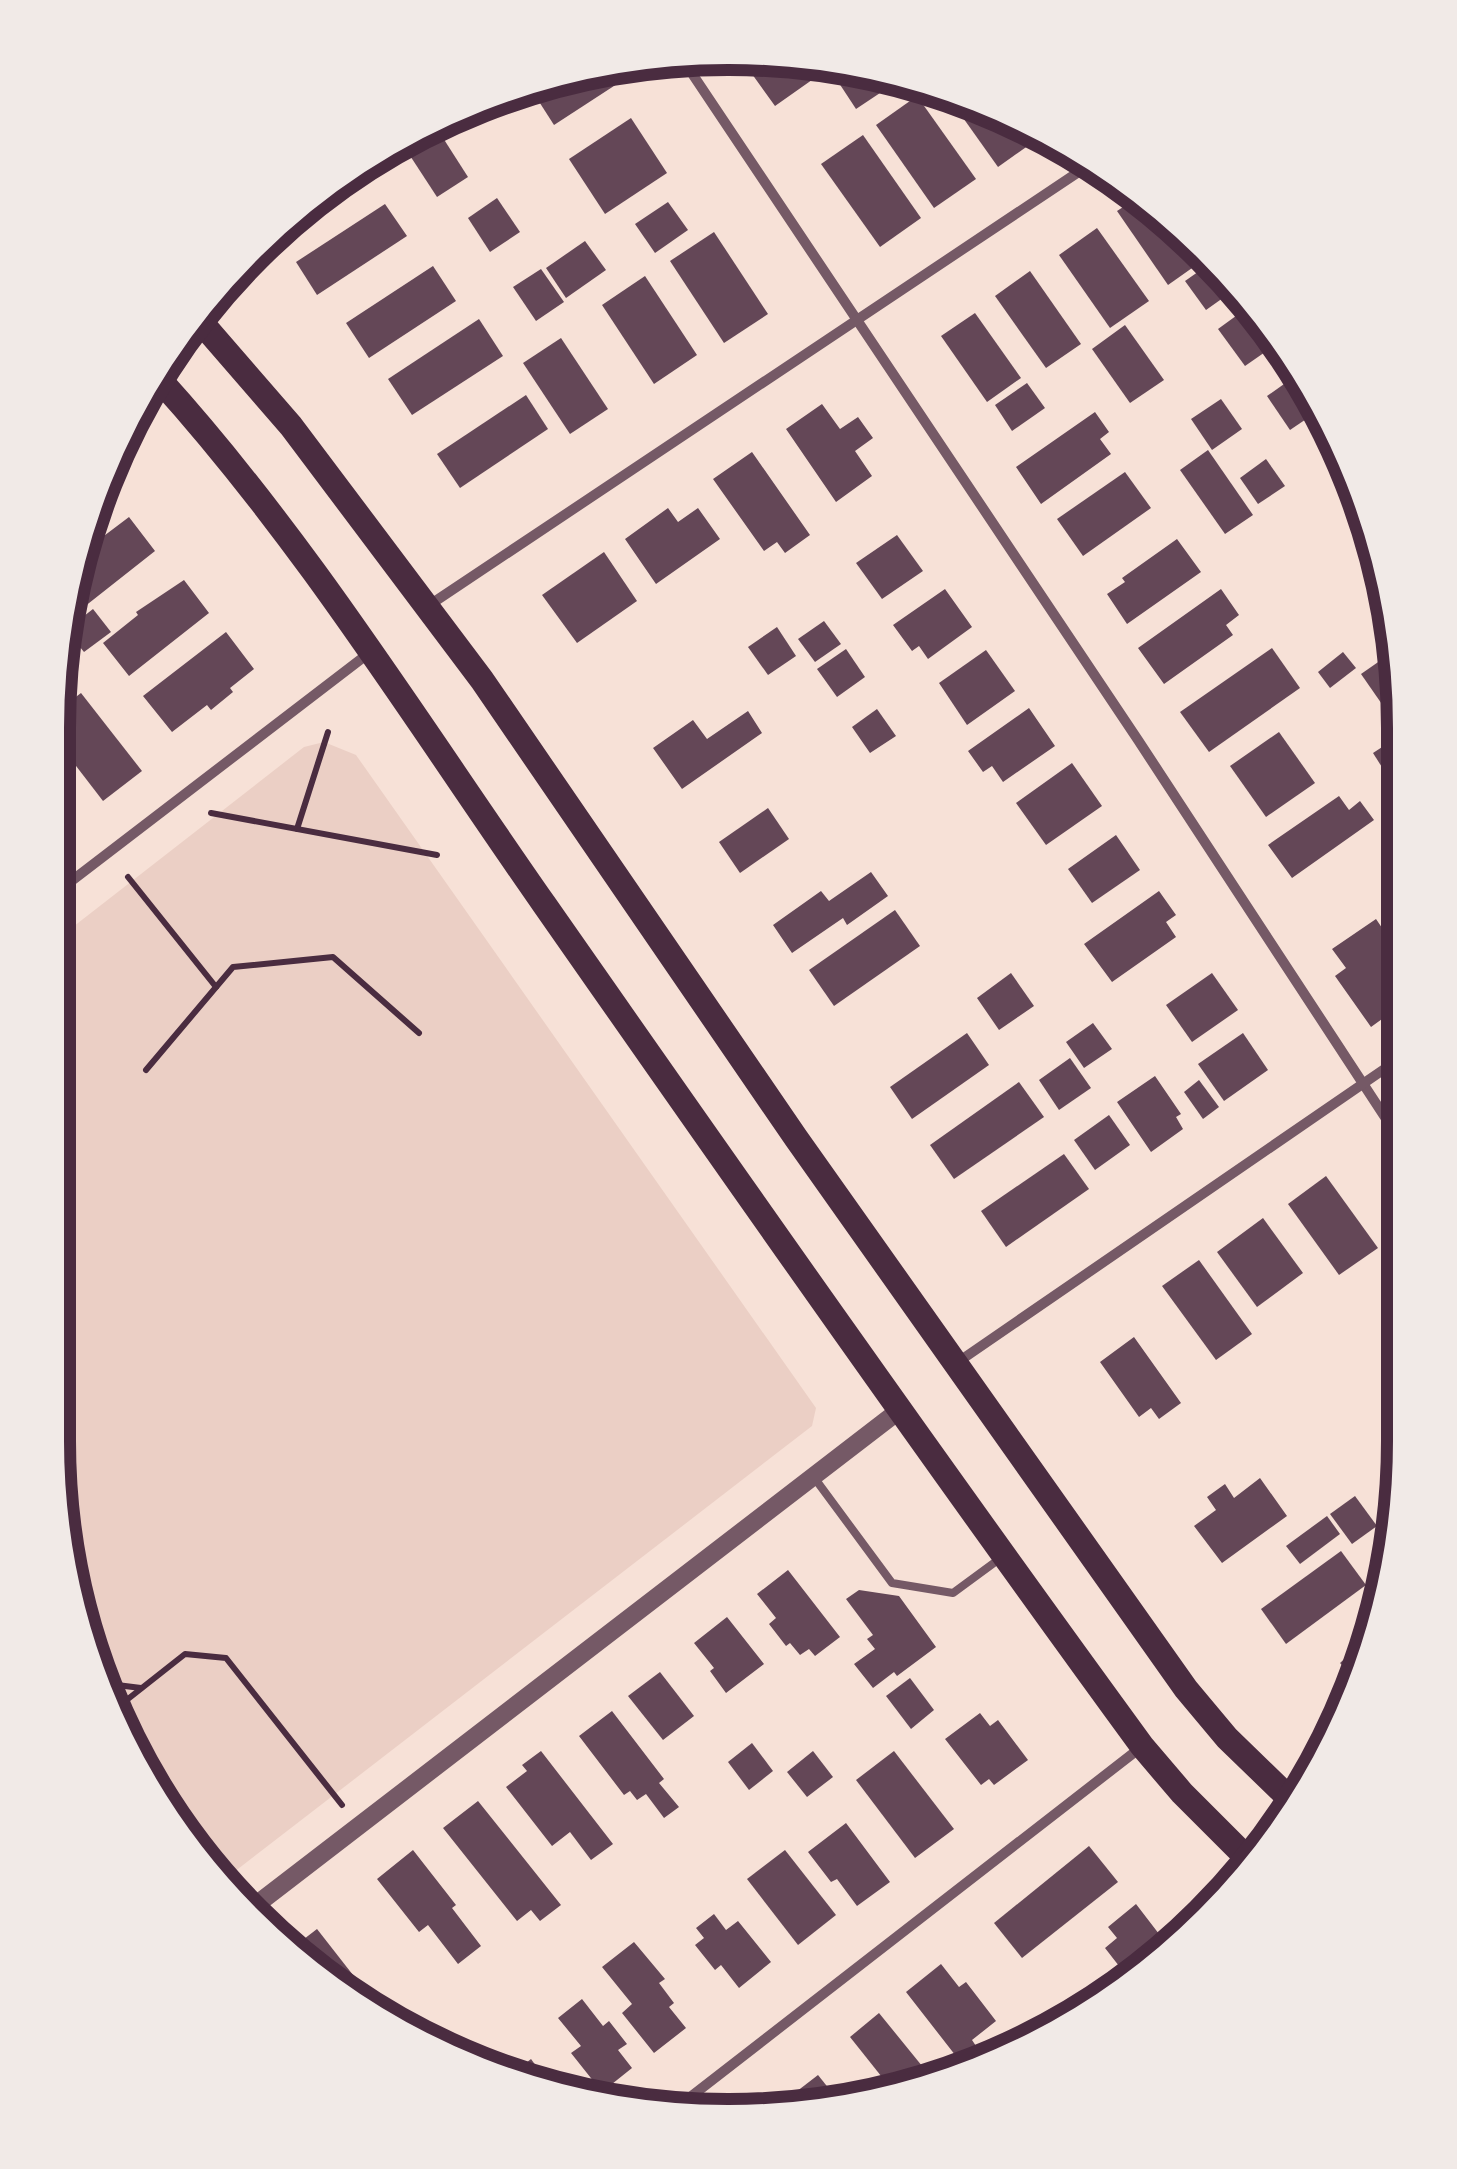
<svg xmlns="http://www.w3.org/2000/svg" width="1457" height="2169" font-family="Lato,sans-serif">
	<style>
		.green { fill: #ebcfc5 }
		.building { fill: #644757 }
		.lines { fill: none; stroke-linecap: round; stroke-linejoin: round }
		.path { stroke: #4a2c40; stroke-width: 6 }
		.service { stroke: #755966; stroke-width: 8 }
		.minor { stroke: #755966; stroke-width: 10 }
		.tertiary { stroke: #755966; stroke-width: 18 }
		.primary { stroke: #4a2c40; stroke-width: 25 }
		.rim { fill: none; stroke: #4a2c40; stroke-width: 12 }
	</style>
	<rect width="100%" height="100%" fill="#f7e1d7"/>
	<!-- green -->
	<path class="green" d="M324,742L356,755L816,1408L812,1426L225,1879L167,1817L88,1657L53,1440L60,937L304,747Z"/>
	<!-- building -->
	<g class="building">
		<path d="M750,55L800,60L836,63L775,106L742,60Z"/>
		<path d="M604,65L617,84L554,125L529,86Z"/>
		<path d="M858,65L872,69L886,89L856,109L837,80Z"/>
		<path d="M944,91L987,104L1032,128L1039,138L998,167Z"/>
		<path d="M917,96L976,179L934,208L876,125Z"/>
		<path d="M478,103L452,120L449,115L469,104Z"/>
		<path d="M631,118L667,173L605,214L569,159Z"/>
		<path d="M436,127L468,177L437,197L405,148Z"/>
		<path d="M863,135L921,218L880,247L821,164Z"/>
		<path d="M1140,196L1179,228L1202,261L1168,285L1117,211Z"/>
		<path d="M497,198L520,232L490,252L468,218Z"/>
		<path d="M668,202L688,230L655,253L635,224Z"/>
		<path d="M385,204L407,236L317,295L296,262Z"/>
		<path d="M1097,228L1149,301L1110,328L1059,255Z"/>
		<path d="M714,232L768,314L724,343L670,261Z"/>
		<path d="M585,241L606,270L566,298L546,268Z"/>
		<path d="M1215,260L1237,288L1206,310L1185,281Z"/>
		<path d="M433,266L456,301L369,358L346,323Z"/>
		<path d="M541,269L564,302L536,321L513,287Z"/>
		<path d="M1030,271L1081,344L1046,368L995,296Z"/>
		<path d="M645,276L697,355L654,384L602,305Z"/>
		<path d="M1251,305L1281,341L1245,366L1218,329Z"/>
		<path d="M975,313L1021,378L987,402L941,336Z"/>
		<path d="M479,319L503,356L412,415L388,379Z"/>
		<path d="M1125,325L1164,380L1130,403L1092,349Z"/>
		<path d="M561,338L608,409L570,434L523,363Z"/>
		<path d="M1301,372L1321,409L1290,430L1267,396Z"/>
		<path d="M1027,383L1045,408L1012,431L995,405Z"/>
		<path d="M526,395L548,429L460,488L437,454Z"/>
		<path d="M1221,399L1242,429L1212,450L1191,419Z"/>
		<path d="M822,404L840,429L858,417L873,438L855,451L872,476L836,502L786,429Z"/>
		<path d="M1095,412L1109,432L1100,439L1111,454L1041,504L1016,467Z"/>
		<path d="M1333,432L1353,469L1355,476L1352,478L1324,438Z"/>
		<path d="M1208,450L1253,515L1225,534L1180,470Z"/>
		<path d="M752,452L810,535L785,553L777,542L764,551L713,479Z"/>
		<path d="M1266,459L1285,486L1258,504L1240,478Z"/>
		<path d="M1125,472L1151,508L1083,556L1057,519Z"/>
		<path d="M668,508L678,522L698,508L720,539L656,584L625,539Z"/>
		<path d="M129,517L155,551L84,607L77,598L67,605L65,597L80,554Z"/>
		<path d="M897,535L923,571L882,599L856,563Z"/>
		<path d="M1177,539L1201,572L1127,624L1107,594L1125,582L1122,578Z"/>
		<path d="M604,552L637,601L577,643L542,595Z"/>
		<path d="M184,580L209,613L129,676L103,643L138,615L136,612Z"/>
		<path d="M945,589L972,627L928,659L919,646L912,651L893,625Z"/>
		<path d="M1221,589L1239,615L1226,625L1233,635L1164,684L1138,648Z"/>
		<path d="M93,609L111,632L84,652L66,630Z"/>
		<path d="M824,621L841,644L815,662L798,639Z"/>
		<path d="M777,627L796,656L768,675L748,647Z"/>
		<path d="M226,632L254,669L230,688L233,692L211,710L207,705L172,732L143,696Z"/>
		<path d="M1272,648L1300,688L1209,752L1180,712Z"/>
		<path d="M846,649L865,677L837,697L817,669Z"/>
		<path d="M986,650L1015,691L967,725L939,683Z"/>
		<path d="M1394,651L1397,657L1402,699L1386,710L1361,674Z"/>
		<path d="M1343,652L1356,668L1330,688L1318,672Z"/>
		<path d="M81,693L142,771L103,801L63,749L64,706Z"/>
		<path d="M1029,708L1055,746L1003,782L992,766L983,772L968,751Z"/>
		<path d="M877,709L896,736L870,753L852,727Z"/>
		<path d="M748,711L762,733L682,789L653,748L693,720L707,739Z"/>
		<path d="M1279,732L1315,783L1266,817L1230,766Z"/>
		<path d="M1399,736L1404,744V775L1392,783L1373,753Z"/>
		<path d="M1072,763L1102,806L1046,845L1016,803Z"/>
		<path d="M62,792L75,808L68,814L75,823L62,834Z"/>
		<path d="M1339,796L1349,810L1360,801L1374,820L1292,878L1268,845Z"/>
		<path d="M768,808L789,839L740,873L719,842Z"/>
		<path d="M1116,835L1140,870L1092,903L1068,869Z"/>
		<path d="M871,872L888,896L847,925L843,918L792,953L773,925L821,891L829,901Z"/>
		<path d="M1159,891L1176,915L1166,922L1176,937L1112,982L1084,944Z"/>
		<path d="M895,910L920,946L834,1006L809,970Z"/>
		<path d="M1376,919L1401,956V976L1388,985L1400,1006L1371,1027L1335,976L1346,968L1332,949Z"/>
		<path d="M1011,973L1034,1006L999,1030L977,998Z"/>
		<path d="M1212,973L1238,1010L1192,1042L1166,1005Z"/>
		<path d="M1093,1023L1112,1049L1084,1068L1066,1042Z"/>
		<path d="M967,1033L989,1065L912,1119L890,1087Z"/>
		<path d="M1243,1033L1268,1070L1224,1101L1198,1064Z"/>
		<path d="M1070,1058L1091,1088L1059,1110L1039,1080Z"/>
		<path d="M1155,1076L1181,1114L1176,1117L1183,1129L1151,1152L1117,1102Z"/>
		<path d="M1199,1080L1219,1107L1203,1119L1184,1092Z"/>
		<path d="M1019,1082L1044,1117L954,1179L930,1145Z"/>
		<path d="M1109,1115L1130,1145L1095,1170L1074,1140Z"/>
		<path d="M1064,1154L1089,1189L1006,1247L981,1211Z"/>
		<path d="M1326,1176L1378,1248L1339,1275L1288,1204Z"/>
		<path d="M1263,1218L1303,1273L1257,1307L1217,1252Z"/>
		<path d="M1199,1260L1252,1334L1216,1360L1162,1286Z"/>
		<path d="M1134,1337L1181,1403L1159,1419L1151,1408L1139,1417L1100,1362Z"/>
		<path d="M1260,1478L1287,1516L1222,1563L1194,1526L1216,1510L1207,1497L1225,1484L1234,1498Z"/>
		<path d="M1355,1496L1377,1526L1352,1544L1330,1514Z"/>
		<path d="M1327,1516L1340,1534L1300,1564L1286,1546Z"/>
		<path d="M1341,1551L1366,1585L1286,1644L1261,1609Z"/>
		<path d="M788,1570L840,1637L815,1656L809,1649L800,1655L790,1643L786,1646L769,1624L776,1618L757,1594Z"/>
		<path d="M859,1590L899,1596L936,1647L897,1676L894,1672L873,1688L854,1664L875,1649L867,1639L873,1635L846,1599Z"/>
		<path d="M727,1617L764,1664L726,1693L710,1671L714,1668L694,1643Z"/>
		<path d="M1370,1635L1358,1670L1344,1712L1330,1697L1352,1676L1340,1663Z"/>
		<path d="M660,1672L694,1716L663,1740L628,1696Z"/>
		<path d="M910,1678L934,1710L911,1729L886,1696Z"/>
		<path d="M612,1711L664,1779L659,1783L679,1807L664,1818L646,1794L637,1800L630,1791L624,1795L579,1736Z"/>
		<path d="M980,1713L990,1726L998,1720L1028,1760L994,1785L989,1779L981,1785L945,1739Z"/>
		<path d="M752,1743L773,1771L749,1790L728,1762Z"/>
		<path d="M541,1751L613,1844L591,1860L570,1832L552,1846L506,1787L527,1771L522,1765Z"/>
		<path d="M813,1751L833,1777L807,1797L787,1772Z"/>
		<path d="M894,1751L954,1829L915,1858L856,1780Z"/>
		<path d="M478,1801L561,1905L540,1921L531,1910L517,1921L443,1828Z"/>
		<path d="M846,1823L890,1882L857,1906L837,1879L831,1882L808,1852Z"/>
		<path d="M1089,1846L1118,1882L1022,1958L994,1923Z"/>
		<path d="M413,1850L456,1905L452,1908L481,1946L458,1964L428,1925L419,1932L377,1879Z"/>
		<path d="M785,1850L836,1915L798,1945L747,1879Z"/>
		<path d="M1136,1904L1169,1947L1122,1983L1113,1971L1119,1966L1105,1948L1117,1938L1108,1927Z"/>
		<path d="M714,1914L726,1930L738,1921L771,1962L739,1988L721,1965L715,1970L695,1945L704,1938L696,1928Z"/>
		<path d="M317,1929L378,2007L374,2010L317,1976L291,1949Z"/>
		<path d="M634,1942L665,1979L659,1983L674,2003L669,2007L686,2028L654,2053L622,2013L632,2004L602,1967Z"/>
		<path d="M941,1964L959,1987L966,1982L996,2021L972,2040L976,2046L959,2060L906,1992Z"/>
		<path d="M582,1999L603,2026L609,2021L627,2044L618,2050L632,2068L602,2092L571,2053L581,2046L558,2018Z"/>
		<path d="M1068,2009L1076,2018L1045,2034L1041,2029Z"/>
		<path d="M879,2013L931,2077L893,2091L850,2037Z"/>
		<path d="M531,2059L549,2084L511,2075Z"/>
		<path d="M818,2075L842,2105L788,2108L783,2102Z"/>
	</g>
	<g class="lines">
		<!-- path -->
		<g class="path">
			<path d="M211,813L437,855"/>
			<path d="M297,829L328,732"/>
			<path d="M128,877L216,987"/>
			<path d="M146,1070L233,967L333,957L419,1033"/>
			<path d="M101,1683L141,1688"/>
			<path d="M114,1710L185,1654L226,1658L342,1805"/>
		</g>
		<!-- service -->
		<path class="service" d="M813,1476L892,1583L953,1593L1002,1557"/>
		<!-- minor -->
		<g class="minor">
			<path d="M681,57L1138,740L1398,1137"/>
			<path d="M428,606L1095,161"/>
			<path d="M61,889L369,653"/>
			<path d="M958,1362L1399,1059"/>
			<path d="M671,2112L1140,1748"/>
		</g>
		<!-- tertiary -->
		<path class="tertiary" d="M252,1908L901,1409"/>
		<!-- primary -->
		<g class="primary">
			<path d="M200,321L291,426L482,680L796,1138L1186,1689L1227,1738L1291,1800"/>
			<path d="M159,379C304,539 420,727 544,904C741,1186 939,1468 1142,1746L1182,1793L1249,1860"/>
		</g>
	</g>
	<!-- crop -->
	<path d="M0 0H1457V2169H0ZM728 70H729A658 658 0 0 1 1387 728V1441A658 658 0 0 1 729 2099H728A658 658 0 0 1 70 1441V728A658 658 0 0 1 728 70Z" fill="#f1eae7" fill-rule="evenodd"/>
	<path class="rim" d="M728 70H729A658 658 0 0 1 1387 728V1441A658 658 0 0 1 729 2099H728A658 658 0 0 1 70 1441V728A658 658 0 0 1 728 70Z"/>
</svg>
